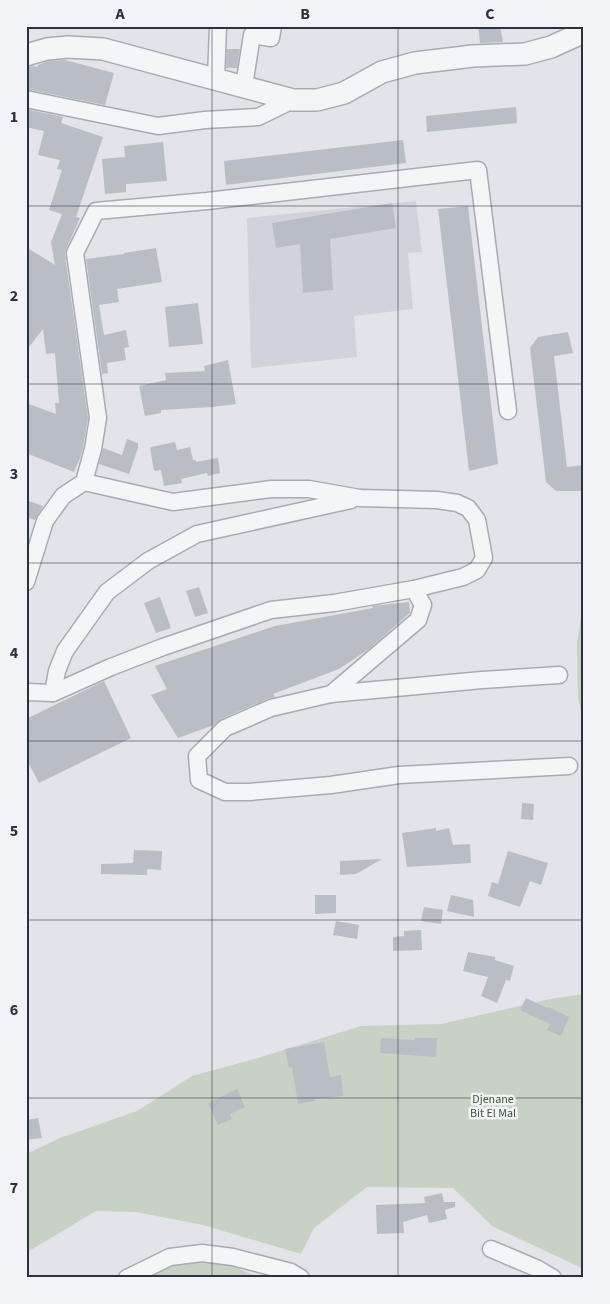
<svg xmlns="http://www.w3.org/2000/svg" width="610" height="1304" font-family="'Source Sans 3',sans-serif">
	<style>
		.built { fill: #d0d3da }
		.green { fill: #c7d2c4 }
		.building { fill: #b9bec5 }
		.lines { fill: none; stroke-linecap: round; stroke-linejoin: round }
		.minor-casing { stroke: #a7abb3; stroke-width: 19 }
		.tertiary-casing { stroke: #a7abb3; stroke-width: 24 }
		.minor { stroke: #f4f5f7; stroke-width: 16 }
		.tertiary { stroke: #f4f5f7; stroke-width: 21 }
		.grid { fill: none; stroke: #2b323f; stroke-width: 1; stroke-opacity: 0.55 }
		.labels { text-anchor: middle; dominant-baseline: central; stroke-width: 5; stroke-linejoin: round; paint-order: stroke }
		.park-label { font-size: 12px; fill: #40593a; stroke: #f1f3f6 }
		.neatline { fill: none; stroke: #2b323f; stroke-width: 2 }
		.grid-label { font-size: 16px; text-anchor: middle; font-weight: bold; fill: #2b323f }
	</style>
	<rect width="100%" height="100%" fill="#e2e4e9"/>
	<!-- built -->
	<path class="built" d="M416,201L422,252L408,253L413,309L354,316L357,357L251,368L247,218Z"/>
	<!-- green -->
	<g class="green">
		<path d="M584,598V721L578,699L577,642Z"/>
		<path d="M584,994V1269L492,1226L453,1188L367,1187L314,1228L301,1254L203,1225L136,1212L96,1211L26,1253V1154L60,1138L137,1111L192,1076L261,1057L361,1026L441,1024L550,999Z"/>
		<path d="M218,1259L259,1278H141L168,1261Z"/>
	</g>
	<!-- building -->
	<g class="building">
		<path d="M478,26H500L503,42L480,43Z"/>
		<path d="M227,49H240L237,68H226Z"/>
		<path d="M65,60L114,73L105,105L26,89V67L34,66L37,67L38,65L49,61Z"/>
		<path d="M516,107L517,123L427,132L426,116Z"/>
		<path d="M26,109L63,117L61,123L103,137L76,217L80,218L66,249L65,254L66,259L65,262H66L88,418L83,447L80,458L74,472L26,453V403L56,414L55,403H59L55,353L46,354L43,329L26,351V247L55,265L51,242L62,214L49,210L62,170L57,169L60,160L38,155L44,131L26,127Z"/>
		<path d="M403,140L406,163L226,185L224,161Z"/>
		<path d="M163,142L167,181L126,184V192L105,194L102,159L125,157L124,146Z"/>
		<path d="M392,203L396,228L330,239L333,290L303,293L300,244L276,248L272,223Z"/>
		<path d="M468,206L498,464L469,471L438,209Z"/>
		<path d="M156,248L162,282L117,289L119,302L99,305L104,335L126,330L129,347L124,348L126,360L107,363L108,373L102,374L86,259L124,254V253Z"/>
		<path d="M198,303L203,344L169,347L165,307Z"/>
		<path d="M568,332L573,353L554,356L567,467L584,465V491H556L546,482L530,348L538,337Z"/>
		<path d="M228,360L236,404L212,407L161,410V413L145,416L139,386L166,380L165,373L205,371L204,366Z"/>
		<path d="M127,439L138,443V448L129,474L99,464L103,448L122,455Z"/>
		<path d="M175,442L177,450L190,447L193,460H196V462L218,458L220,473L208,476L207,473L181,479L182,483L164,486L161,470L154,471L150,447L152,448L151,447Z"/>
		<path d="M26,500L43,506L35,520L26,517Z"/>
		<path d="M199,587L208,613L195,617L186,591Z"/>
		<path d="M160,597L171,628L156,633L144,603Z"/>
		<path d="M409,602L410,613L369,649L339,669L273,694L275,697L267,699L221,719L214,725L178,738L151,695L167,689L155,666L275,626L373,608L372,606Z"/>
		<path d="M104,681L131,738L39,783L26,758V719Z"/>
		<path d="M522,803L534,804L533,820L521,819Z"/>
		<path d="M436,828V831L449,828L453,845L470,844L471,863L407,867L402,833Z"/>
		<path d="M134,850L162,851L161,870L147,869V875L101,874V864L133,863Z"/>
		<path d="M508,851L548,863L541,885L530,881L520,907L488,896L492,882L498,884Z"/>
		<path d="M382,859L356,874L340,875V861Z"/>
		<path d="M315,895H336V913L315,914Z"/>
		<path d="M451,895L473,900L474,917L447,911Z"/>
		<path d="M424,907L443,910L441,924L421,921Z"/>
		<path d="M336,921L359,925L357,939L333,935Z"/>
		<path d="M421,930L422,950L393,951V937L404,936V931Z"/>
		<path d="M468,952L495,957V960L514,966L510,981L506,980L497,1003L481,996L488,977L463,971Z"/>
		<path d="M526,998L547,1008L548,1007L569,1017L561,1036L547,1030L550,1024L520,1010Z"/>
		<path d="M381,1038L415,1040V1038H437L436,1057L380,1053Z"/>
		<path d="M324,1042L330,1077L341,1075L343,1096L314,1099L315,1101L298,1104L292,1067L289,1068L285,1049Z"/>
		<path d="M237,1089L245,1107L230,1114L232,1119L218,1125L208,1103Z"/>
		<path d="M38,1118L42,1138L26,1140V1120Z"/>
		<path d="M442,1193L444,1202H455V1207L445,1210L447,1219L429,1223L427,1215L403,1222L404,1233L377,1234L376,1205L425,1203L424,1197Z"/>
	</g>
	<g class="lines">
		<defs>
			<g id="minor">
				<path d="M216,79L218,26"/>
				<path d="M244,86L252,35L271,38L273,26"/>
				<path d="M26,99L158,126L205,120L258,117L293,100"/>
				<path d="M84,482L173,502L271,489H309L360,498L437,500L457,503L468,508L477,520L484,558L477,570L463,577L414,589"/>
				<path d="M26,582L45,521L63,496L84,482L93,449L98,418L75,253L96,211L207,201L478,170L508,411"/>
				<path d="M26,692L53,693L111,667L163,647L271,610L334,603L414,589L423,605L418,620L331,694L271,708L225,728L197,756L199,780L225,792H249L331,785L399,775L569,766"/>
				<path d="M53,693L57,671L65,651L107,592L148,561L197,534L351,500"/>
				<path d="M331,694L482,680L559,675"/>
				<path d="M491,1249L536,1268L553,1278"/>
				<path d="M127,1278L170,1257L202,1253L233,1257L291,1272L301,1278"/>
			</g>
			<path id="tertiary" d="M26,55L47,49L68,47L103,49L293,100H317L344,93L382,72L415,63L473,56L525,54L551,47L584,32"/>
		</defs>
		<!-- minor casing -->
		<use href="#minor" class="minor-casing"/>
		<!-- tertiary casing -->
		<use href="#tertiary" class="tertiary-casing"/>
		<!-- minor -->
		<use href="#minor" class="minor"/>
		<!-- tertiary -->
		<use href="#tertiary" class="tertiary"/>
	</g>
	<!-- grid -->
	<path class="grid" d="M212,26V1278M398,26V1278M26,206H584M26,384H584M26,563H584M26,741H584M26,920H584M26,1098H584"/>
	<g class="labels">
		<!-- park labels -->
		<g class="park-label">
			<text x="493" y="1099">Djenane<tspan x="493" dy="14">Bit El Mal</tspan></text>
		</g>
	</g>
	<!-- border -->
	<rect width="610" height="1304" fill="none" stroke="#f1f3f6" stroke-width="55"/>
	<rect x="28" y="28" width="554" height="1248" class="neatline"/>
	<g class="grid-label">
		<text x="120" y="19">A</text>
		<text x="305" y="19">B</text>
		<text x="490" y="19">C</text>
		<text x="14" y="122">1</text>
		<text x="14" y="301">2</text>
		<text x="14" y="479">3</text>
		<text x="14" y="658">4</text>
		<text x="14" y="836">5</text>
		<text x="14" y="1015">6</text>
		<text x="14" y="1193">7</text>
	</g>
</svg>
